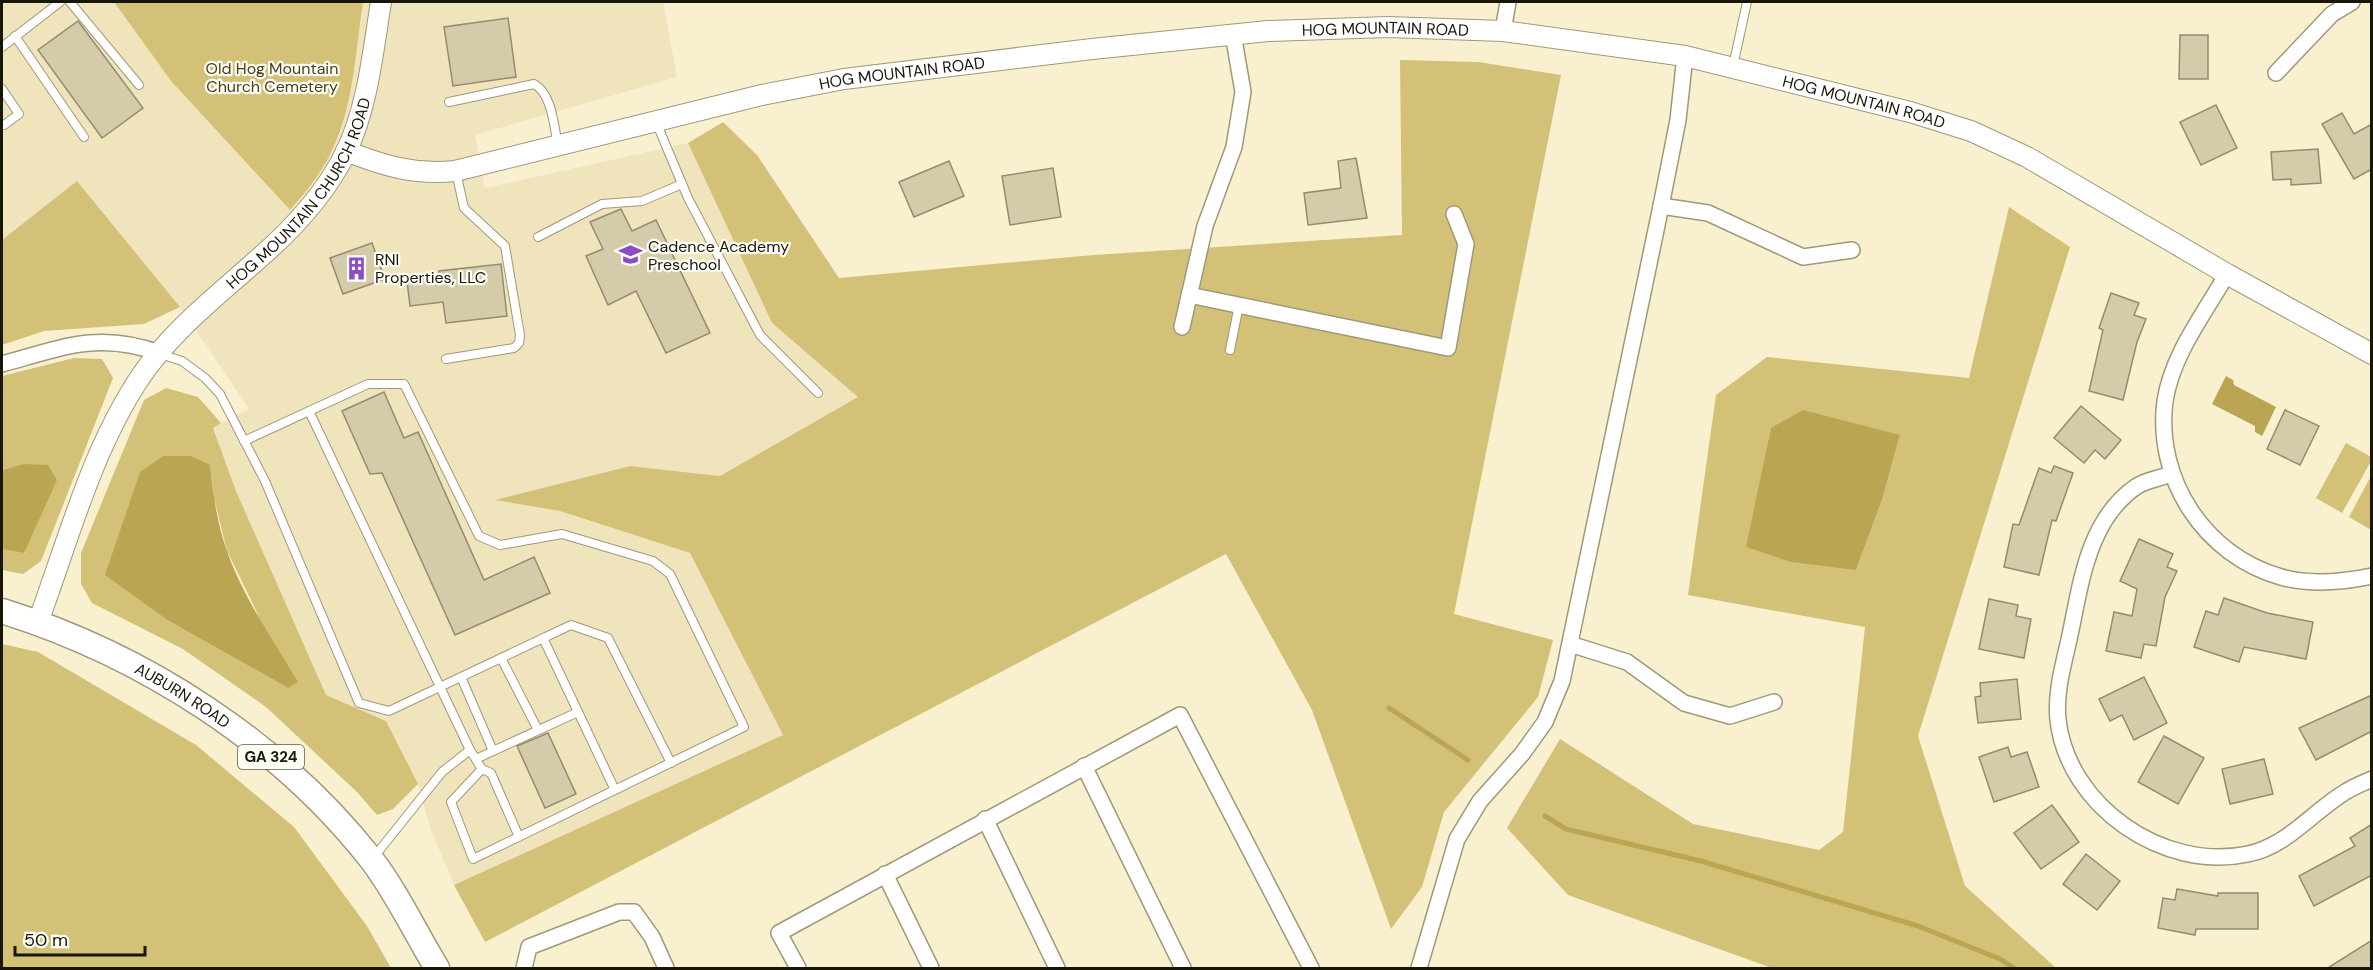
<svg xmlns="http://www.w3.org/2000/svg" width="2373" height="970" font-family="'DM Sans',sans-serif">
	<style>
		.built { fill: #efe4bb }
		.green { fill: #d4c178; fill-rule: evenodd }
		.water { fill: #baa552 }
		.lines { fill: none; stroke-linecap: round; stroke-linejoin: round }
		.stream { stroke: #baa552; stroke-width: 5 }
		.building { fill: #d3cbaa; stroke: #948c6d; stroke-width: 1.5 }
		.service-casing { stroke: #a09879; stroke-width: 10 }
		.minor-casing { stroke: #a09879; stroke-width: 18 }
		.tertiary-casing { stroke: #a09879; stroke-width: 22 }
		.primary-casing { stroke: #a09879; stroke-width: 27 }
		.service { stroke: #fff; stroke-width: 8 }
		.minor { stroke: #fff; stroke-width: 15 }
		.tertiary { stroke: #fff; stroke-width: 20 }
		.primary { stroke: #fff; stroke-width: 24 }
		.labels { text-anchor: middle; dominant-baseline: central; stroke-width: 4.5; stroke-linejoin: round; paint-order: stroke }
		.shield { fill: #fefdf6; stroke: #5d5b50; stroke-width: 1.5 }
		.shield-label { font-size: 15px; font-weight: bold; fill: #181509 }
		.street-label { font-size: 16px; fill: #181509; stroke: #fefdf6 }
		.park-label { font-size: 16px; fill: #483f1b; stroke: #fefdf6 }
		.poi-label { font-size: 16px; fill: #181509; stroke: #fefdf6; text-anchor: start }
	</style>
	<rect width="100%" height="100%" fill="#f8f0ce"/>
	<!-- built -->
	<path class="built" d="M2,2H114L171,81L290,210L309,188L335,143L344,118L363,2H663L677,77L475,135L485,188L688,143L772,323L859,397L720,476L630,466L497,500L560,511L690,553L783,735L454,885L431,830L418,784L386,721L326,695L236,491L213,427L249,409L180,307L78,182L2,240Z"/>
	<!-- green -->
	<g class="green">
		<path d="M114,2H363C356,47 354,99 336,141C326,167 308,190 290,210L171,81Z"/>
		<path d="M1400,60L1478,62L1561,75L1454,614L1553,640L1538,697L1444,812L1422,887L1391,929L1312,710L1226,554L485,942L454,885L783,735L690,553L560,511L495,500L630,466L720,476L858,397L772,323L688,143L723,122L757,155L839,278L1094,255L1402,235Z"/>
		<path d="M77,181L180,307L144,324L44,331L2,345V240Z"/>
		<path d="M2009,207L2070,247L1918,736L1965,886L2056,968H1772L1568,895L1507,828L1560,739L1693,824L1819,850L1843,832L1865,627L1688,595L1716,395L1767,357L1969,378ZM1771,428L1900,435L1882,500L1856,570L1761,480Z"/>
		<path d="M74,358L102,359L113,378L41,561L23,574L2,570V549L25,553L23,464L2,470V376Z"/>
		<path d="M166,388L198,397L221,423L213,428L236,491L326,695L386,721L418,784L393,809L377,815L357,792L266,707L183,649L92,603L81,584V553L144,400ZM210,465L214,498L227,551L255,608L288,688L169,621Z"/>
		<path d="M2346,443L2371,457V461L2342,513L2316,498Z"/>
		<path d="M2371,476V530L2349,517Z"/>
		<path d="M2,644L38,652L196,745L294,827L367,926L391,968H2Z"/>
	</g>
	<!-- water -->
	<g class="water">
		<path d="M2226,376L2233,380L2234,385L2276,407L2262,436L2255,432V426L2212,404Z"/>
		<path d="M1803,410L1900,435L1882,500L1856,570L1791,562L1746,547L1771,428Z"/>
		<path d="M163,456H191L210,465C213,493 217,524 227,551C243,597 273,640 298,682L288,688L169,621L105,575L140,472Z"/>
		<path d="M23,464L48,465L57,480L24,553L2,549V470Z"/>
	</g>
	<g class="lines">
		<!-- stream -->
		<g class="stream">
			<path d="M1389,708L1468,760"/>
			<path d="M1545,816L1566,829L1701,861L1918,926L2000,959L2014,968"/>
		</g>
	</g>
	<!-- building -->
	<g class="building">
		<path d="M508,18L516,77L453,86L444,27Z"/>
		<path d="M78,21L143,108L102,138L38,50Z"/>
		<path d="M2180,35H2208V79H2179Z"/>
		<path d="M2216,105L2237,148L2201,165L2180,122Z"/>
		<path d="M2342,113L2354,134L2372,124V169L2354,179L2322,124Z"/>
		<path d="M2318,149L2321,183L2291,185V179L2273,180L2271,152Z"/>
		<path d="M1356,158L1367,218L1308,225L1304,193L1341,188L1338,161Z"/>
		<path d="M949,161L964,196L914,217L899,182Z"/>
		<path d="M1053,168L1061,217L1010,225L1002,176Z"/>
		<path d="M621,209L632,231L656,220L710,333L666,353L636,291L608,305L586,256L603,249L590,222Z"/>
		<path d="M372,243L385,279L343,294L330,258Z"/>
		<path d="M501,264L507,316L446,323L443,302L410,306L407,281L439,277V271Z"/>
		<path d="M2111,293L2139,303L2134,315L2146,319L2137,342L2123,400L2089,391L2103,330L2099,328Z"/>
		<path d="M384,392L404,438L418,432L484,580L534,557L550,593L455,635L382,473L370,474L342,411Z"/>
		<path d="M2081,406L2121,440L2105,459L2095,450L2084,463L2054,438Z"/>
		<path d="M2285,410L2319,426L2300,465L2267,449Z"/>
		<path d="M2054,466L2073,473L2056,521L2052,520L2039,575L2004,567L2013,524L2019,525L2039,468L2051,473Z"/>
		<path d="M2139,539L2173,554L2167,567L2177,571L2165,597L2156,646L2144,644L2141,658L2106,651L2114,612L2132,616L2137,589L2120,581Z"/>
		<path d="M2224,598L2267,613L2313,622L2306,659L2244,647L2239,662L2194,647L2206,611L2218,615Z"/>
		<path d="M1989,599L2018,605L2016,616L2031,619L2024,658L1979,649Z"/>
		<path d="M2144,677L2167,723L2134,740L2122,715L2110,721L2099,699Z"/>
		<path d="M2017,679L2021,719L1978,723L1975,697L1981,696L1980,683Z"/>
		<path d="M2372,695V731L2316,760L2299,728Z"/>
		<path d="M548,733L576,794L545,808L517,746Z"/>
		<path d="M2164,736L2204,758L2178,804L2138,782Z"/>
		<path d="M2008,747L2011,757L2027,752L2039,787L1994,802L1979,757Z"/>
		<path d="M2264,759L2273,794L2230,804L2222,769Z"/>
		<path d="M2052,805L2079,842L2041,869L2014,833Z"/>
		<path d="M2372,824V875L2314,906L2299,876L2355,846L2350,838Z"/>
		<path d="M2086,854L2120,881L2097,910L2063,884Z"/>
		<path d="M2177,889L2218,896V893H2258V929H2196L2195,935L2158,928L2163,898L2175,900Z"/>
		<path d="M2372,940V969H2326Z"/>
	</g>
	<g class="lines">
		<defs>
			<g id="service">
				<path d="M70,2L139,85"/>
				<path d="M15,36L84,137"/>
				<path d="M2,47L60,2"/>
				<path d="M1733,66L1747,2"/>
				<path d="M2,89L19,114L4,125"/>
				<path d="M449,102L534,84C552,93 554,127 558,145"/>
				<path d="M656,122L688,198L760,335L818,393"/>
				<path d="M538,237L602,204L642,201L682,184"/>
				<path d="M1230,350L1239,305"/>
				<path d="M160,354L182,361L205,378L220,394L265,481L359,703L389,711L571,625L608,638L671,763"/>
				<path d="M446,359L514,348L519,343L520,335L505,246L464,208L456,172"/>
				<path d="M309,411L470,750"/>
				<path d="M244,441L368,384H404L479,536L500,545L562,534L653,561L670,574L744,727L473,859L451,802L482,769L470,750L442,772L374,857"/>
				<path d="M543,638L615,790"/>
				<path d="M501,658L538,730"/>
				<path d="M461,677L493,751L578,712"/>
				<path d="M476,759L493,751"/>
				<path d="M482,769L491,773L519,837"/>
			</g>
			<g id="minor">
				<path d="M1503,31L1508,2"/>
				<path d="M2276,73L2332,14L2352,2"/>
				<path d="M1661,206L1708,213L1803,257L1852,250"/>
				<path d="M2227,274C2204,314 2172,355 2165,401C2155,479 2204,555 2281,577C2309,585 2343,582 2372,576"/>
				<path d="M1189,295L1448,348L1466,244L1454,214"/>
				<path d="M1182,327L1205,226L1234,147L1243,92L1233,34"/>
				<path d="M2,364C61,348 98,331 159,353"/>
				<path d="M2171,474C2161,478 2147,480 2137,486C2088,519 2081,583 2070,635C2064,663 2055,691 2058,720C2068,807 2164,872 2248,854C2288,846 2314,810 2347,791C2355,786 2363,783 2372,779"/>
				<path d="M1570,644L1627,662L1684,703L1730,716L1774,702"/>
				<path d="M1084,766L1183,968"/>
				<path d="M985,819L1057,968"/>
				<path d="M885,874L931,968"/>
				<path d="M524,968L529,947L619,912H634L652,937L666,968"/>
				<path d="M798,968L779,933L1180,715L1311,968"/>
				<path d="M1419,968L1457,839L1480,801L1522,754L1545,722L1562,681L1661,206L1678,120L1685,56"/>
			</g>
			<g id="tertiary">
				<path id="s1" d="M346,151C384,166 414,175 455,171L762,95L844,79L1092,49L1268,31L1388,27L1503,31L1685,56L1910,112L1971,131L2027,157L2227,274L2372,354"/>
				<path id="s2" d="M38,622C68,541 91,452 139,379C170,332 216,297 257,260C292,230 326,193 346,152C368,106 373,51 381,2"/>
			</g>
			<g id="primary">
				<path id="s3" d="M2,611C143,655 279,742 371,859C396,891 416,934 437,968"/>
			</g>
		</defs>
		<!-- service casing -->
		<use href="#service" class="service-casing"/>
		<!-- minor casing -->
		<use href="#minor" class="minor-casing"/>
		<!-- tertiary casing -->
		<use href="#tertiary" class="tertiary-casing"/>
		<!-- primary casing -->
		<use href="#primary" class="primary-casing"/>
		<!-- service -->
		<use href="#service" class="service"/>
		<!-- minor -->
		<use href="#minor" class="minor"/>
		<!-- tertiary -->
		<use href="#tertiary" class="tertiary"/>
		<!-- primary -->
		<use href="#primary" class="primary"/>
	</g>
	<!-- icons -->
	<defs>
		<symbol id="school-bare" viewBox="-9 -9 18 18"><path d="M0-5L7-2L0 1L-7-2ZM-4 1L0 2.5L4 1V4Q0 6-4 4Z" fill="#8c4ec4" stroke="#fefdf6" stroke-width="2.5" paint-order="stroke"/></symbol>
		<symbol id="building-bare" viewBox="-9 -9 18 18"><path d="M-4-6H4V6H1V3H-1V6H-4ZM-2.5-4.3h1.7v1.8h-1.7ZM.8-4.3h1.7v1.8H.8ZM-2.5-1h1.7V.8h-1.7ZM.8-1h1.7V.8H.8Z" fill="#8c4ec4" stroke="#fefdf6" stroke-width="2.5" paint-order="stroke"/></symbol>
	</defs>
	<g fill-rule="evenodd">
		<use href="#school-bare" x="614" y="238" width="33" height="33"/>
		<use href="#building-bare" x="340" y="252" width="33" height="33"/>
	</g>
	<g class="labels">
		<!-- shield labels -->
		<rect class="shield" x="238" y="745" width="66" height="24" rx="4.5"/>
		<g class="shield-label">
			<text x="271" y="757">GA 324</text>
		</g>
		<!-- street labels -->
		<g class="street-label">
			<text stroke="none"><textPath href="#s1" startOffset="1056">HOG MOUNTAIN ROAD</textPath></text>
			<text stroke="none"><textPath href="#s1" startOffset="570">HOG MOUNTAIN ROAD</textPath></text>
			<text stroke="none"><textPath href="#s1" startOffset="1542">HOG MOUNTAIN ROAD</textPath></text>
			<text stroke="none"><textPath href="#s2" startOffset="512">HOG MOUNTAIN CHURCH ROAD</textPath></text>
			<text stroke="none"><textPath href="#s3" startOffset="200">AUBURN ROAD</textPath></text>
		</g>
		<!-- park labels -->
		<g class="park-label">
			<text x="272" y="68">Old Hog Mountain<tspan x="272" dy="18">Church Cemetery</tspan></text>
		</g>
		<!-- poi labels -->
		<g class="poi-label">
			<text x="648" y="246">Cadence Academy<tspan x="648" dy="18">Preschool</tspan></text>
			<text x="375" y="259">RNI<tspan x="375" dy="18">Properties, LLC</tspan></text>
		</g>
	</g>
	<!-- border -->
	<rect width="2373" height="970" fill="none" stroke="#181509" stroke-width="6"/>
	<!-- scale -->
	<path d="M15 946v9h130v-9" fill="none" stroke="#181509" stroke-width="3"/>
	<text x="24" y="946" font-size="18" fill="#181509" stroke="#fefdf6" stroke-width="4.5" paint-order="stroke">50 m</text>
</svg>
